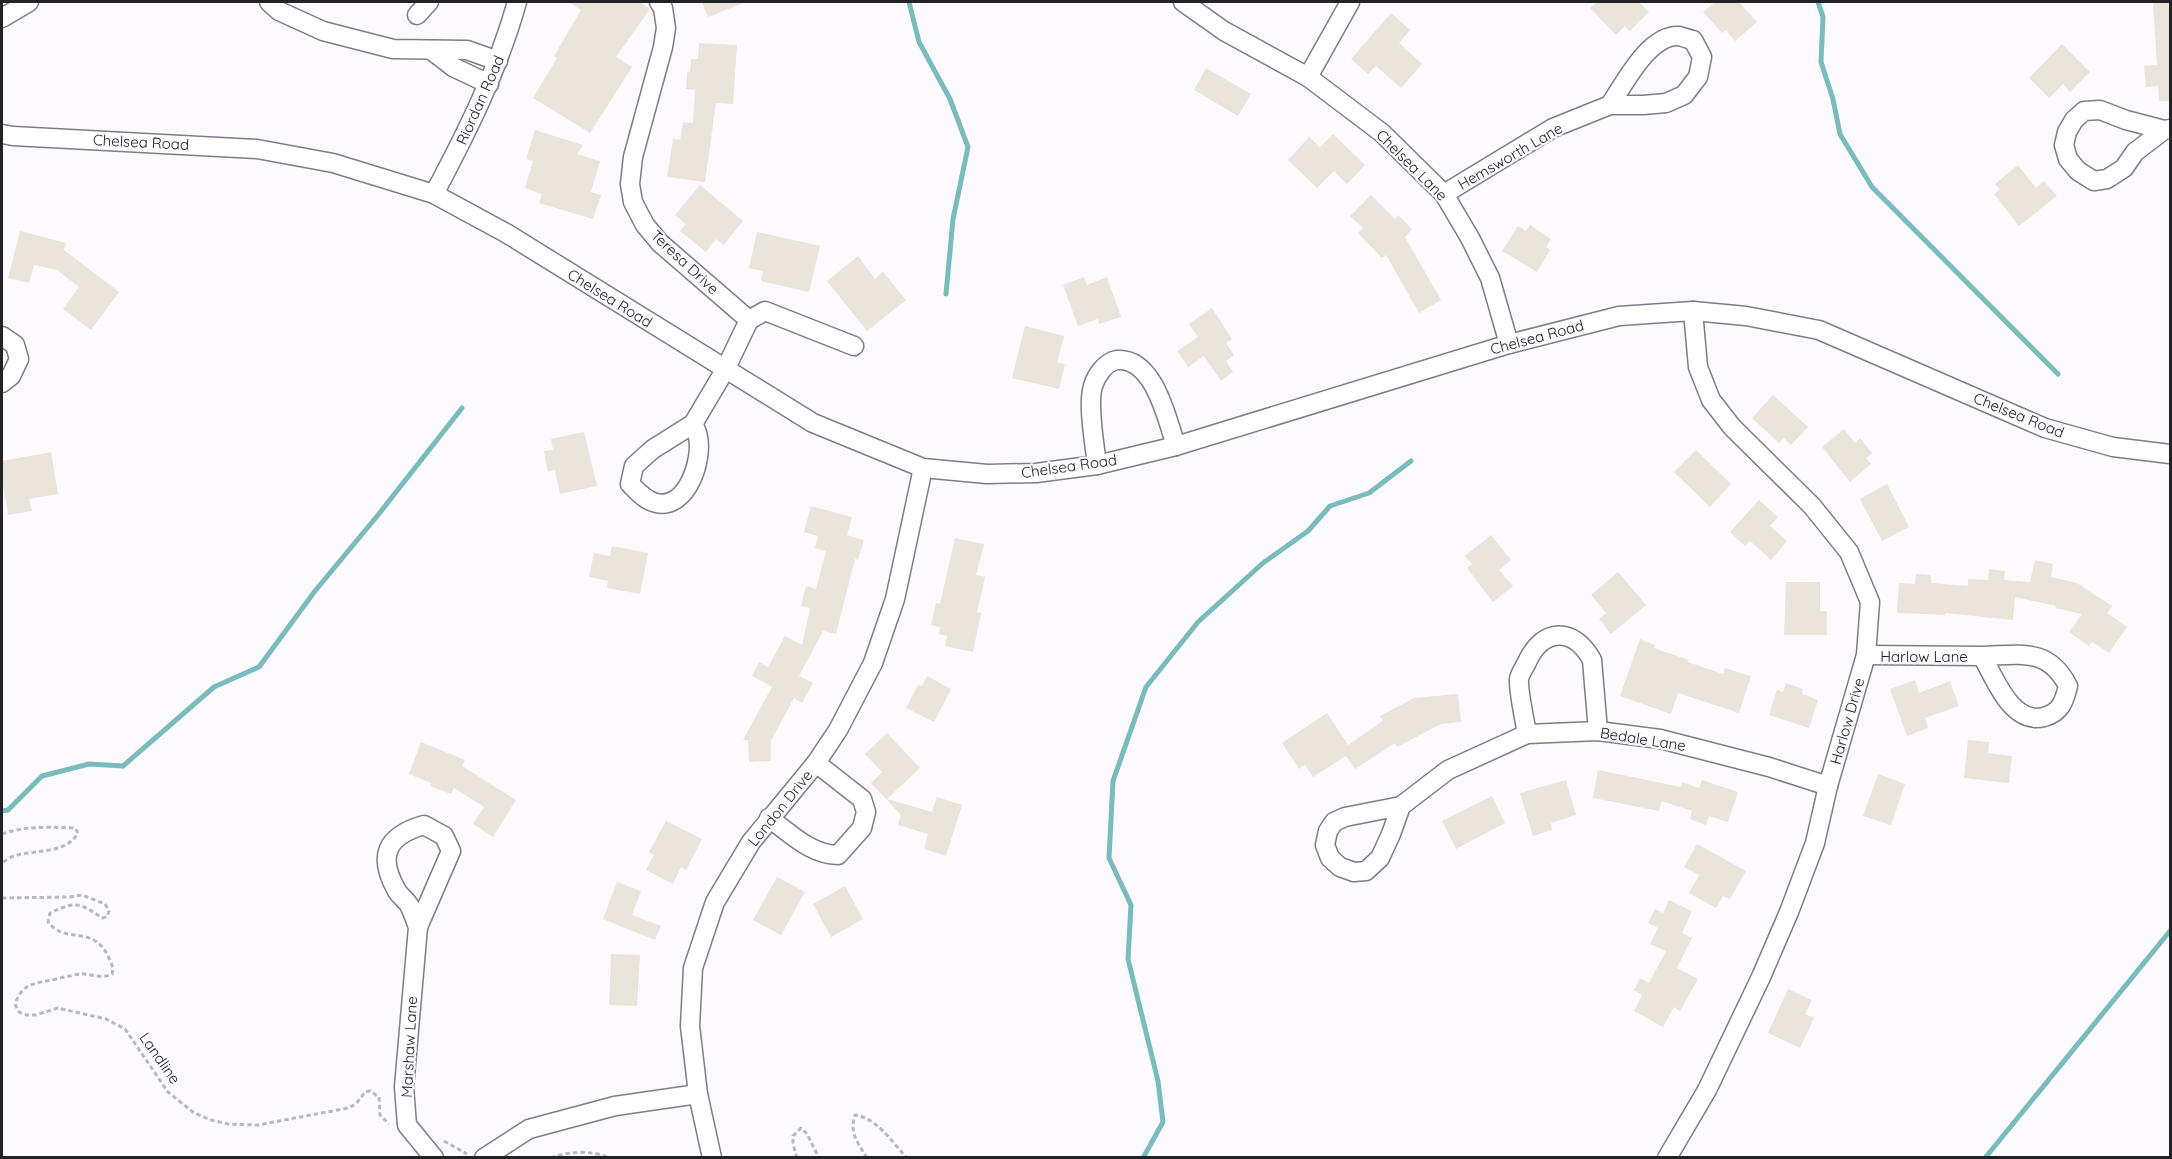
<svg xmlns="http://www.w3.org/2000/svg" width="2172" height="1159" font-family="Quicksand,sans-serif">
	<style>
		.lines { fill: none; stroke-linecap: round; stroke-linejoin: round }
		.stream { stroke: #7abbbe; stroke-width: 5 }
		.building { fill: #ebe4db }
		.minor-casing { stroke: #7f7c86; stroke-width: 21 }
		.path { stroke: #bbb9be; stroke-width: 3; stroke-dasharray: 4.5 3; stroke-linecap: butt }
		.minor { stroke: #fff; stroke-width: 18 }
		.labels { text-anchor: middle; dominant-baseline: central; stroke-width: 4.5; stroke-linejoin: round; paint-order: stroke }
		.street-label { font-size: 15px; fill: #232226; stroke: #fcfaff }
	</style>
	<rect width="100%" height="100%" fill="#fcfaff"/>
	<g class="lines">
		<!-- stream -->
		<g class="stream">
			<path d="M909,2L919,42L950,99L968,147L953,219L946,294"/>
			<path d="M1818,2L1823,17L1821,62L1833,99L1840,134L1872,187L2058,374"/>
			<path d="M2,811L8,810L42,776L89,764L123,766L214,687L259,667L315,591L378,515L462,408"/>
			<path d="M1143,1158L1163,1122L1158,1081L1128,959L1131,905L1109,858L1113,781L1146,687L1198,622L1263,563L1308,531L1330,506L1369,493L1411,461"/>
			<path d="M1985,1158L2170,931"/>
		</g>
	</g>
	<!-- building -->
	<g class="building">
		<path d="M569,2H640L650,9L616,57L632,67L590,133L533,98L557,58L554,56L581,10Z"/>
		<path d="M702,2H746L708,17Z"/>
		<path d="M1597,2H1639L1649,12L1630,31L1625,26L1616,35L1590,8Z"/>
		<path d="M1715,2H1739L1757,22L1735,41L1726,30L1722,33L1703,12Z"/>
		<path d="M2153,2H2170V101H2159L2158,86L2146,87L2144,66L2157,65Z"/>
		<path d="M1391,13L1410,30L1399,43L1422,64L1401,88L1376,66L1368,74L1351,59Z"/>
		<path d="M699,43L737,45L733,104L716,103L705,182L667,177L673,139L680,140L683,122L693,123L695,90L686,89L687,72H690L691,59H698Z"/>
		<path d="M2062,44L2090,72L2070,92L2063,84L2049,98L2029,78Z"/>
		<path d="M1206,68L1251,94L1238,116L1194,90Z"/>
		<path d="M535,130L583,145L577,154L600,161L591,192L601,195L593,219L539,203L542,194L525,188L533,161L526,159Z"/>
		<path d="M1333,134L1365,165L1347,184L1334,171L1317,188L1288,160L1309,137L1320,147Z"/>
		<path d="M2018,165L2036,188L2044,181L2057,196L2019,226L1994,194L2000,189L1995,184Z"/>
		<path d="M700,185L743,221L724,245L716,239L706,252L680,231L686,224L675,215Z"/>
		<path d="M1371,195L1395,219L1398,215L1412,229L1405,237L1441,300L1419,313L1386,255L1382,258L1358,233L1363,228L1350,216Z"/>
		<path d="M1530,225L1551,239L1546,247L1550,250L1537,272L1502,251L1518,226L1526,231Z"/>
		<path d="M20,231L66,243L64,250L119,292L91,330L63,309L79,287L57,270L34,265L29,283L8,278Z"/>
		<path d="M757,232L820,246L809,292L761,281L763,271L749,268Z"/>
		<path d="M858,256L875,279L883,272L906,300L867,331L827,281Z"/>
		<path d="M1084,277L1087,285L1107,277L1121,317L1099,324L1098,319L1078,326L1063,285Z"/>
		<path d="M1212,308L1232,339L1226,343L1234,355L1226,361L1233,372L1221,381L1204,356L1188,367L1177,351L1198,337L1189,324Z"/>
		<path d="M1025,326L1064,336L1057,363L1065,364L1059,389L1012,378Z"/>
		<path d="M1773,395L1808,427L1791,445L1784,438L1779,443L1752,418Z"/>
		<path d="M1844,429L1855,443L1860,438L1872,453L1866,458L1871,464L1850,482L1822,447Z"/>
		<path d="M584,432L597,486L560,494L555,470L548,472L544,451L553,450L551,439Z"/>
		<path d="M1696,450L1731,484L1710,507L1674,472Z"/>
		<path d="M51,452L58,494L29,499L32,511L8,515L2,479V461Z"/>
		<path d="M1887,484L1909,527L1882,541L1860,499Z"/>
		<path d="M1759,500L1778,517L1770,526L1787,541L1771,560L1750,541L1745,546L1730,532Z"/>
		<path d="M811,506L852,517L847,535L864,540L858,560L855,559L836,634L823,631L799,676L813,683L802,703L794,698L771,741V761L749,762L748,740H743L772,687L752,676L759,662L768,667L785,636L802,645L810,608L801,606L806,586L816,589L826,551L815,548L818,536L804,532Z"/>
		<path d="M1491,535L1511,560L1499,570L1513,586L1493,602L1467,568L1472,564L1465,556Z"/>
		<path d="M955,538L984,544L976,575L985,577L977,612L981,613L973,652L945,646L947,636L939,634L940,627L931,625L936,603L940,604Z"/>
		<path d="M612,546L648,553L640,594L607,588L608,581L589,577L594,553L610,556Z"/>
		<path d="M2035,560L2053,564L2051,577L2077,583L2112,606L2107,613L2127,627L2109,653L2092,642L2089,646L2069,632L2082,614L2055,608L2056,606L2015,597L2013,620L1945,613V615L1897,613L1899,583L1915,584L1916,574L1931,575V583L1968,586V579L1988,580L1989,569L2005,571L2004,580L2030,582Z"/>
		<path d="M1618,572L1646,605L1611,634L1599,619L1606,613L1591,595Z"/>
		<path d="M1786,582H1820V611H1827V635H1784Z"/>
		<path d="M1640,639L1655,645L1654,648L1689,660L1688,662L1723,674L1725,668L1751,676L1739,713L1678,693L1671,714L1620,696Z"/>
		<path d="M927,676L951,689L934,722L906,708L918,685L922,686Z"/>
		<path d="M1915,680L1919,693L1950,681L1959,706L1925,718L1928,728L1907,736L1890,689Z"/>
		<path d="M1786,683L1803,689L1802,694L1818,700L1809,728L1769,715L1777,690L1783,692Z"/>
		<path d="M1458,694L1461,722L1441,724L1397,747L1395,743L1355,769L1346,756L1313,777L1305,765L1299,769L1282,743L1327,713L1348,745L1383,721L1380,716L1414,698Z"/>
		<path d="M887,733L920,768L887,799L932,812L937,797L962,805L946,856L924,849L928,834L898,825L901,815L871,783L882,772L865,754Z"/>
		<path d="M1968,740L1989,742L1988,753L2012,756L2009,783L1964,778Z"/>
		<path d="M421,742L465,760L462,766L516,800L493,837L473,824L484,807L454,788L451,794L430,786L431,783L409,774Z"/>
		<path d="M1598,770L1681,787L1682,782L1699,788L1702,780L1738,792L1728,822L1709,816L1706,825L1690,819L1692,811L1661,801L1659,811L1593,798Z"/>
		<path d="M1878,774L1905,784L1891,825L1863,816Z"/>
		<path d="M1566,780L1576,815L1551,823L1552,830L1533,836L1520,793Z"/>
		<path d="M1492,796L1505,823L1456,849L1442,821Z"/>
		<path d="M666,821L702,839L686,870L681,867L673,884L646,870L654,855L649,852Z"/>
		<path d="M1697,844L1746,871L1730,899L1723,896L1716,908L1689,893L1699,875L1684,867Z"/>
		<path d="M777,877L805,892L781,935L753,920Z"/>
		<path d="M617,882L641,891L632,915L661,926L655,940L603,919Z"/>
		<path d="M845,886L863,919L831,937L813,904Z"/>
		<path d="M1669,900L1692,911L1682,933L1692,938L1677,968L1698,979L1680,1011L1674,1007L1663,1027L1634,1011L1642,995L1634,990L1640,978L1649,983L1666,951L1650,944L1658,928L1648,923L1655,909L1663,913Z"/>
		<path d="M611,954L640,955L637,1006L609,1005Z"/>
		<path d="M1788,989L1812,1000L1805,1014L1814,1018L1800,1048L1768,1033Z"/>
	</g>
	<g class="lines">
		<defs>
			<g id="minor">
				<path d="M269,2L279,11L323,31L393,49L467,50L498,61"/>
				<path d="M659,2L663,8L666,28L663,47L633,157L630,184L633,202L645,225L660,243L749,320"/>
				<path d="M1183,2L1224,31L1308,77L1382,133L1444,194L1470,238L1490,278L1509,344"/>
				<path d="M417,15L429,2"/>
				<path d="M2,18L29,2"/>
				<path d="M431,50L453,67L489,84"/>
				<path d="M1308,77L1350,2"/>
				<path d="M2164,130L2135,152L2124,168L2107,179L2094,181L2078,171L2068,159L2064,145L2067,132L2074,120L2084,111L2100,110L2126,120L2164,130L2170,129"/>
				<path d="M2,134L13,136L257,149L333,163L434,194L506,233L813,423L923,468L987,474L1036,473L1097,465L1176,446L1509,344L1619,316L1693,311L1746,316L1819,330L2045,428L2113,447L2170,454"/>
				<path d="M434,194C467,132 498,70 517,2"/>
				<path d="M1444,194L1553,128L1610,105H1643L1666,103L1684,95L1698,77L1702,57L1693,40C1688,39 1683,37 1679,36C1649,34 1624,84 1610,105"/>
				<path d="M749,320L765,311L854,346"/>
				<path d="M2,336L15,345L19,359L11,376L2,383"/>
				<path d="M693,424C695,428 698,433 698,437C703,460 687,510 656,503C646,501 637,491 630,484L634,466L653,449L693,424L725,370L749,320"/>
				<path d="M1097,465C1095,446 1087,404 1093,386C1096,376 1105,362 1117,360C1154,357 1167,419 1176,446"/>
				<path d="M1866,655L1982,656C1995,678 2011,725 2044,717C2061,712 2064,702 2068,686C2048,647 2020,655 1982,656"/>
				<path d="M1527,734C1525,722 1518,690 1519,679C1520,673 1525,667 1527,662C1543,627 1574,627 1592,660L1598,731"/>
				<path d="M1401,806L1391,834L1380,858L1366,871L1354,872L1340,867L1330,858L1325,845L1328,831L1334,822L1345,817L1401,806L1448,770L1527,734L1598,731L1660,739L1769,767L1828,786"/>
				<path d="M769,818C790,833 811,855 838,855L862,828L866,812L862,799L816,763"/>
				<path d="M418,927C415,920 413,912 409,905C406,900 400,896 397,891C377,856 386,836 424,825L444,836L451,851L418,927L404,1087L407,1125L434,1158"/>
				<path d="M484,1158L529,1129L615,1106L698,1094"/>
				<path d="M712,1158L698,1094L690,1026L693,968L715,902L751,842L816,763L838,730L873,663L895,599L923,468"/>
				<path d="M1667,1158L1707,1090L1761,977L1789,912L1815,843L1828,786L1866,655L1870,602L1849,552L1812,506L1732,427L1711,400L1698,367L1693,311"/>
			</g>
		</defs>
		<!-- minor casing -->
		<use href="#minor" class="minor-casing"/>
		<!-- path -->
		<g class="path">
			<path d="M2,834C24,826 51,827 75,828L78,833C65,855 35,849 14,856C10,857 5,861 2,863"/>
			<path d="M2,898L70,897L82,895L105,904L109,911L107,917L102,918C79,902 76,901 50,913L48,922C66,945 92,924 108,956C111,962 114,968 112,974C103,979 93,975 84,974C74,974 66,977 56,979C37,984 23,981 15,1004L19,1012L27,1015H36L58,1008L106,1019L125,1029L168,1092L194,1113L211,1120L228,1124L258,1125L348,1108L356,1104L365,1092L370,1091L379,1097L380,1115L389,1124"/>
			<path d="M444,1141L467,1154"/>
			<path d="M551,1158C568,1151 593,1150 609,1158"/>
			<path d="M797,1158L793,1144V1136L801,1128L807,1134L819,1158"/>
			<path d="M867,1158C858,1143 849,1133 855,1115C877,1118 892,1142 907,1158"/>
		</g>
		<!-- minor -->
		<use href="#minor" class="minor"/>
	</g>
	<g class="labels">
		<!-- street labels -->
		<g class="street-label">
			<text transform="translate(480 100) rotate(-66)">Riordan Road</text>
			<text transform="translate(141 142) rotate(3)">Chelsea Road</text>
			<text transform="translate(1510 156) rotate(-30)">Hemsworth Lane</text>
			<text transform="translate(1412 165) rotate(45)">Chelsea Lane</text>
			<text transform="translate(685 262) rotate(43)">Teresa Drive</text>
			<text transform="translate(610 298) rotate(32)">Chelsea Road</text>
			<text transform="translate(1537 337) rotate(-15)">Chelsea Road</text>
			<text transform="translate(2019 415) rotate(22)">Chelsea Road</text>
			<text transform="translate(1069 466) rotate(-8)">Chelsea Road</text>
			<text x="1924" y="656">Harlow Lane</text>
			<text transform="translate(1847 721) rotate(-74)">Harlow Drive</text>
			<text transform="translate(1643 739) rotate(9)">Bedale Lane</text>
			<text transform="translate(780 808) rotate(-51)">London Drive</text>
			<text transform="translate(409 1047) rotate(-87)">Marshaw Lane</text>
			<text transform="translate(160 1058) rotate(55)">Landline</text>
		</g>
	</g>
	<!-- border -->
	<rect width="2172" height="1159" fill="none" stroke="#232226" stroke-width="6"/>
</svg>
